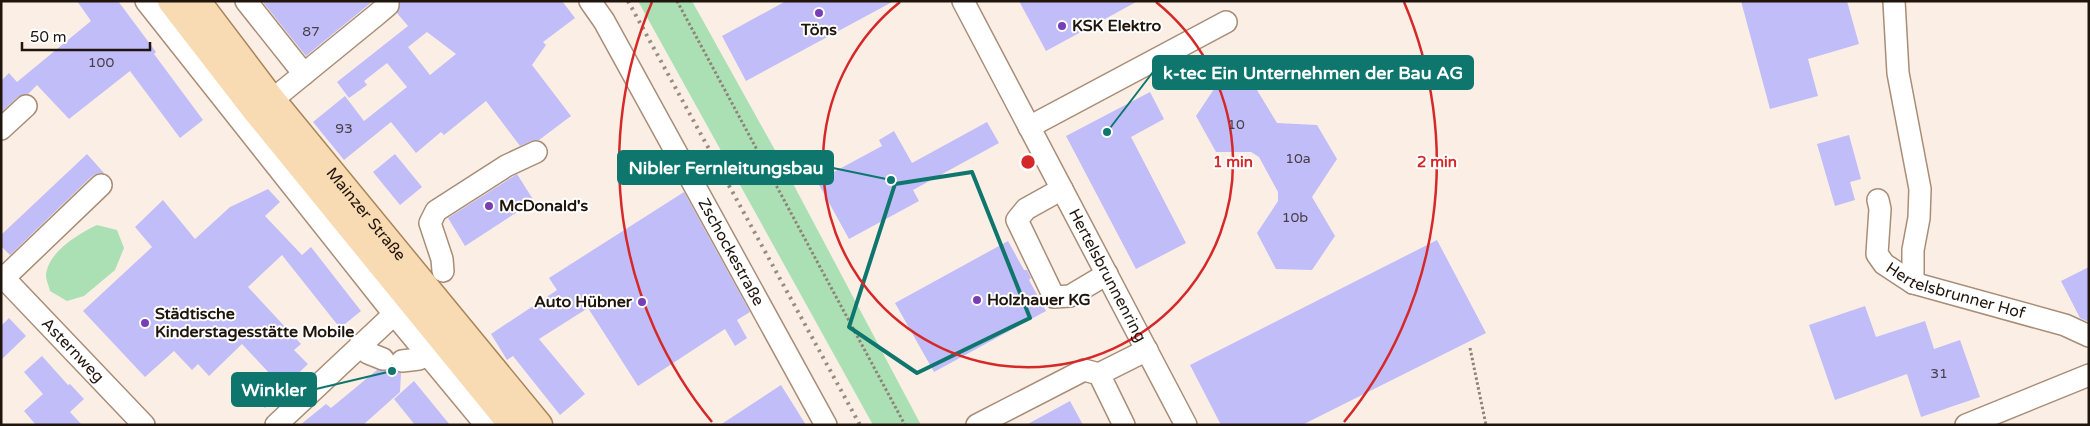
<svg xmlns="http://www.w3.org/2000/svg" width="2090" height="426" font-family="'Varela Round',sans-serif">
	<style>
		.green { fill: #aae0b3 }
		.building { fill: #c0bdf9; fill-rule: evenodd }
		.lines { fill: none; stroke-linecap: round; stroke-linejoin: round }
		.minor-casing { stroke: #a98d77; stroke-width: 24 }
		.major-casing { stroke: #aa8558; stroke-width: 29 }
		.path { stroke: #8e8279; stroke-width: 3; stroke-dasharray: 2.5 2.5; stroke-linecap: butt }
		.minor { stroke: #fff; stroke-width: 21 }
		.major { stroke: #f8dab3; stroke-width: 26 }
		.rail { stroke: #978c83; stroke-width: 4; stroke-dasharray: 2.5 5; stroke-linecap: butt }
		.marked { fill: none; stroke: #0f766e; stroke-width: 4; stroke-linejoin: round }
		.ring { fill: none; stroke: #d62828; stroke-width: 2.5 }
		.poi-dot { fill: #783eb4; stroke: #fff; stroke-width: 2 }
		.labels { text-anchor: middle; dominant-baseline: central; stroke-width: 4; stroke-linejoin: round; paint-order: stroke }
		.number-label { font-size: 14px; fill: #483f48 }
		.poi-label { font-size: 16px; font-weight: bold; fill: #20150d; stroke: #fff; text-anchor: start }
		.street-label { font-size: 16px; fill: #20150d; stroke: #fff }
		.centre { fill: #d62828; stroke: #fff; stroke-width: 2.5 }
		.ring-label { font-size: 15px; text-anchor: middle; font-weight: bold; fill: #d62828; stroke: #fff; stroke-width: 4; stroke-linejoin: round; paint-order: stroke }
		.leader { fill: none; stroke: #0f766e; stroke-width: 2 }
		.callout-dot { fill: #0f766e; stroke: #fff; stroke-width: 2 }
		.callout { fill: #0f766e; stroke: #0f766e; stroke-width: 2 }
		.callout-label { font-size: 18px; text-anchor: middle; font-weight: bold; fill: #fff }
	</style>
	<rect width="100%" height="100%" fill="#fbefe5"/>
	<!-- green -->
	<g class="green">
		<path d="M638,1H692L781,161L921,425H873Z"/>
		<path d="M97,225L117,230L124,248L115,270L84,296L67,301L50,291C49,286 46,280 46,275C48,252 78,234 97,225Z"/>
	</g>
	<!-- building -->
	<g class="building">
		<path d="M77,1H118L156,52L154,54L203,120L180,138L130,71L69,119L37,85L28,94L18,97L1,112V81L9,73L17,82L91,21Z"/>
		<path d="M262,1H373L306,56Z"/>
		<path d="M400,1H562L575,18L543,42L546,45L532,65L571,116L539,140L531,141L520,146L486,101L444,135L441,132L416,153L391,122L344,160L313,122L345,96L364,121L407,87L387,63L364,81L367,85L349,98L337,82L408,26L397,13ZM427,32L456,54L430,75L408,47Z"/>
		<path d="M786,1H894L746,81L722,36Z"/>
		<path d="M1019,1H1138L1046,51Z"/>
		<path d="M1741,1H1847L1859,44L1808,59L1818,96L1770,109Z"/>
		<path d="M1218,83L1254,85L1277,123L1317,125L1337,159L1312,197L1335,236L1312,270L1276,269L1257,233L1278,201V192L1259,157L1251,152H1216L1196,116Z"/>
		<path d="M1150,92L1164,119L1131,137L1186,243L1136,269L1066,136Z"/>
		<path d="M987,122L999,143L913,190L919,201L849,239L817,181L882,146L879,140L894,131L912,163Z"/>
		<path d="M1849,135L1861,179L1850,182L1855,200L1835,206L1817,144Z"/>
		<path d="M87,154L104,173H98L92,176L10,255L1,246V235Z"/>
		<path d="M395,154L422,187L400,205L373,172Z"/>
		<path d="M517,174L534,201L465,246L448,218Z"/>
		<path d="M268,189L280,202L265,216L302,255L311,247L361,311L340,328L282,255L248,287L301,344L294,350L308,364L276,395L277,397L265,408L260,403L255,407L245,396L270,374L242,344L209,376L198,364L192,370L174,351L145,377L83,311L152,247L135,227L163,200L195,239L230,207Z"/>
		<path d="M684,192L750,312L737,320L747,338L735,346L725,329L638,386L588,308L539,339L585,394L560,415L513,356L507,360L491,334L557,290L549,278Z"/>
		<path d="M1437,240L1486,333L1302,425H1221L1190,365Z"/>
		<path d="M1008,241L1024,270H1027L1031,278L1029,280L1046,311L934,372L895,303Z"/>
		<path d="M2089,267V322L2080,318L2061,281Z"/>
		<path d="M1865,306L1876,337L1925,321L1934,349L1960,340L1980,397L1921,417L1907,374L1835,400L1809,325Z"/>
		<path d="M9,318L26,336L1,360V326Z"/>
		<path d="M42,356L68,385L70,384L84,399L70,412L82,425H36L24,411L43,394L24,372Z"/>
		<path d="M392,368L401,373L400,392L363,425H300L326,404L331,408L377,370L384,371Z"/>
		<path d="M414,381L450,425H415L394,399Z"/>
		<path d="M781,385L806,425H720Z"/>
		<path d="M1070,401L1083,425H1026Z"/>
	</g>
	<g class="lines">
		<defs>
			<g id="minor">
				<path d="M146,1L394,314L486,425"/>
				<path d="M246,1L304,74"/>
				<path id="s1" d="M590,1L604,21L826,425"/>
				<path id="s2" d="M963,1L1186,425"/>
				<path d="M1894,1L1898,73L1920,189L1919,218L1913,250V283"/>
				<path d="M272,100L375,16L388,5V1"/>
				<path d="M1029,127L1226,22"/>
				<path d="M1,129L26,106"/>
				<path d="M1062,189L1026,209L1017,220L1054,297L1070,296L1107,274"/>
				<path id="s3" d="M1878,200L1880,209L1877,254L1884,264L1913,283L2065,325L2089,336"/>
				<path d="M443,271L442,259L430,223L436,211L506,166L536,152"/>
				<path id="s4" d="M1,275L144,425"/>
				<path d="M4,278L101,185"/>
				<path d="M360,345L368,353L383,359"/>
				<path d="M402,361L419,359L428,355"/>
				<path d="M1099,374L1124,425"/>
				<path d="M276,425L405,304"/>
				<path d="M977,425L1084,370L1099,374L1147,350"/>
				<path d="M1966,425L2089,375"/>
			</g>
			<g id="major">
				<path d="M171,1L256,111L512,425"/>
				<path id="s5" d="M197,1L272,100L539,425"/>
			</g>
		</defs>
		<!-- minor casing -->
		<use href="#minor" class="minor-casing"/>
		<!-- major casing -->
		<use href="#major" class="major-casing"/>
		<!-- path -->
		<g class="path">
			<path d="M677,1L905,425"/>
			<path d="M1470,348L1486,425"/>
		</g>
		<!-- minor -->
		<use href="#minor" class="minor"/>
		<!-- major -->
		<use href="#major" class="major"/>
		<!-- rail -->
		<path class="rail" d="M628,1L860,425"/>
	</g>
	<!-- marked area -->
	<path class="marked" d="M972,172L1030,318L917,373L849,327L895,184Z"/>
	<!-- distance rings -->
	<g class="ring">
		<path d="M1156 2A205 205 0 1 1 900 2"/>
		<path d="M712 422A409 409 0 0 1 652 2M1404 2A409 409 0 0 1 1344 422"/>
	</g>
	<!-- markers -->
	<g class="poi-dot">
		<circle cx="819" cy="13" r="5"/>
		<circle cx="1062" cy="26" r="5"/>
		<circle cx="489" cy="206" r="5"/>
		<circle cx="977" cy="300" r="5"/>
		<circle cx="642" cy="302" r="5"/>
		<circle cx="145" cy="323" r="5"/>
	</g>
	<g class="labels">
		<!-- number labels -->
		<g class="number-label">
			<text x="311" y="31">87</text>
			<text x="101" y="62">100</text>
			<text x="1236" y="124">10</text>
			<text x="344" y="128">93</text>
			<text x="1298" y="158">10a</text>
			<text x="1295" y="217">10b</text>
			<text x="1939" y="373">31</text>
		</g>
		<!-- poi labels -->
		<g class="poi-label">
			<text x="1072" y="26">KSK Elektro</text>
			<text x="819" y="30" text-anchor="middle">Töns</text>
			<text x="499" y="206">McDonald's</text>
			<text x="987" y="300">Holzhauer KG</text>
			<text x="632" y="302" text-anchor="end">Auto Hübner</text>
			<text x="155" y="314">Städtische<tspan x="155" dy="18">Kinderstagesstätte Mobile</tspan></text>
		</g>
		<!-- street labels -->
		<g class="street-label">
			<text stroke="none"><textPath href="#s5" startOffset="272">Mainzer Straße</textPath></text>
			<text stroke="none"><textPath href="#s1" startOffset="288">Zschockestraße</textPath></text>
			<text stroke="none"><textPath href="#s2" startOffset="310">Hertelsbrunnenring</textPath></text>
			<text stroke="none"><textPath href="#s3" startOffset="144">Hertelsbrunner Hof</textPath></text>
			<text stroke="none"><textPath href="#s4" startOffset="104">Asternweg</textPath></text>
		</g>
	</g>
	<circle cx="1028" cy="162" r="8" class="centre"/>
	<g class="ring-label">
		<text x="1233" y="167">1 min</text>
		<text x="1437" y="167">2 min</text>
	</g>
	<!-- callouts -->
	<path class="leader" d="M1107 132L1153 72M891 180L833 168M392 371L316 389"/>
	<g class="callout-dot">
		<circle cx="1107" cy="132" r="5"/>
		<circle cx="891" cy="180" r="5"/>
		<circle cx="392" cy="371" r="5"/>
	</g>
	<g class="callout">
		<rect x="1153" y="56" width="320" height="33" rx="5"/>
		<rect x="618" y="151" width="215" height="33" rx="5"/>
		<rect x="232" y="373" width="84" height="33" rx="5"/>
	</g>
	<g class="callout-label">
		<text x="1313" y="79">k-tec Ein Unternehmen der Bau AG</text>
		<text x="726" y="174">Nibler Fernleitungsbau</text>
		<text x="274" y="396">Winkler</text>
	</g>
	<!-- border -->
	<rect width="2090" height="426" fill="none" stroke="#20150d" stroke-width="5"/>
	<!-- scale -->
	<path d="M22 42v8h128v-8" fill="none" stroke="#20150d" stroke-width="2.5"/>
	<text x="30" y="42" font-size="15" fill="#20150d" stroke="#ffffff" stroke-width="4" paint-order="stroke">50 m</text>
</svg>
